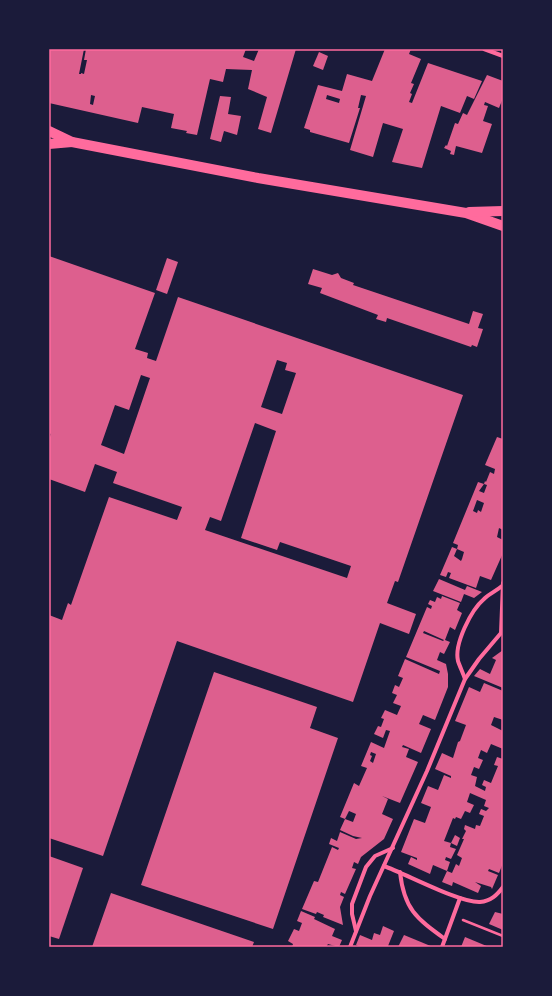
<svg xmlns="http://www.w3.org/2000/svg" width="552" height="996" font-family="'Work Sans',sans-serif">
	<style>
		.building { fill: #dd5f8e; fill-rule: evenodd }
		.lines { fill: none; stroke-linecap: round; stroke-linejoin: round }
		.path { stroke: #ff6b9d; stroke-width: 2.5 }
		.minor { stroke: #ff6b9d; stroke-width: 4 }
		.primary { stroke: #ff6b9d; stroke-width: 10 }
		.neatline { fill: none; stroke: #ff6b9d; stroke-width: 1.5 }
	</style>
	<rect width="100%" height="100%" fill="#1b1b3a"/>
	<!-- building -->
	<g class="building">
		<path d="M50,49H84L79,74H81V73L84,74L87,60H84L86,49H246L243,57L254,61L259,49H296L271,133L258,129L267,97L248,89L252,70L226,69L223,82L210,79L197,135L186,133L187,131L171,128L174,114L142,107L138,123L49,103ZM91,95L95,96L93,105L90,104Z"/>
		<path d="M385,49H411L409,54L421,59L411,83L414,84L410,93L412,94L409,102L412,103L428,63L482,81L474,99L467,96L460,113L441,106L422,168L392,162L403,129L383,123L373,157L350,150L366,96L361,95L358,108H360L349,143L310,132V130L304,128L318,85L342,91L347,74L372,81ZM327,95L340,99L339,103L326,99Z"/>
		<path d="M319,52L328,56L323,70L313,66Z"/>
		<path d="M487,75L503,81V98L499,108L485,102L484,105L488,106L483,121L492,124L482,153L456,146L454,155L450,154L451,151L444,148L446,145L447,146L455,123L458,124L463,113L467,115Z"/>
		<path d="M220,96L231,97L228,114L241,116L237,135L224,131L221,142L210,139Z"/>
		<path d="M49,256L155,293L135,349L148,353L147,358L156,361L178,297L463,395L398,582L395,581L387,603L416,614L409,634L380,623L353,702L177,641L103,856L49,838V615L62,620L68,603L71,605L109,497L177,520L182,507L113,483L117,472L95,464L85,492L49,479V440L51,434L49,433ZM277,360L287,363L285,370L296,373L282,414L261,407ZM141,375L150,378L124,454L101,445L115,405L129,410ZM255,423L276,431L241,538L277,550L280,542L351,566L347,578L205,530L210,517L221,521Z"/>
		<path d="M167,258L178,262L167,294L156,290Z"/>
		<path d="M313,269L332,275L338,273L341,278L354,283L353,285L469,324L473,311L483,314L478,328L483,329L477,347L472,345L471,347L387,318L386,322L376,319L378,315L320,293L322,288L308,284Z"/>
		<path d="M497,437L503,439V530L499,528L497,537L503,540V553L491,580L480,576L476,588L449,578L451,573L448,572L446,577L440,575L452,547L457,549L454,556L461,561L462,559L464,552L457,549L458,545L453,543L478,482L484,484L479,491L484,493L487,485L484,484L485,481L486,482L490,472L494,474L495,469L485,465ZM477,500L484,503L481,512L478,510L477,513L473,511Z"/>
		<path d="M439,579L465,590L467,586L482,592L474,598L464,594L461,602L433,591Z"/>
		<path d="M442,596L460,603L457,610L462,613L455,630L450,627L445,640L450,642L444,654L440,652L437,660L446,664L448,674V687L435,720L423,715L419,724L431,729L421,753L403,745L402,747L409,749L406,757L418,762L400,803L382,796L388,799L382,814L393,819L384,839L361,857L358,864L354,862L352,868L356,869L345,894L341,892L340,895L344,897L340,907L343,925L323,917L324,915L317,912L316,914L302,909L314,881L318,882L332,847L338,850L339,848L329,844L331,838L337,841L340,832L356,839L362,838L353,836L340,830L345,819L340,817L354,783L359,786L367,768L361,766L371,742L384,748L390,731L386,730L383,738L374,734L378,726L381,727L384,719L381,718L385,710L397,715L401,706L393,703L397,695L392,693L395,685L399,687L403,678L398,676L405,659L439,674L440,671L406,657L427,607L431,609L432,606L428,604L430,600L435,602L437,597L441,599ZM424,631L444,640L443,641L423,633ZM371,752L376,754L373,763L370,761L372,756L370,755ZM349,811L356,814L353,822L345,819Z"/>
		<path d="M503,650V688L474,676L480,669L490,674L496,660L492,658Z"/>
		<path d="M214,672L317,707L310,728L338,738L273,929L141,885Z"/>
		<path d="M484,683L503,691V720L494,717L491,725L503,731V749L491,744L487,753L481,750L478,758L483,760L479,769L474,767L471,775L477,777L475,786L485,791L486,787L482,785L484,780L491,783L498,766L494,765L497,757L503,759L502,835L503,836V863L499,873L489,869L488,871L498,875L492,889L491,887L475,882L481,886L478,893L453,882L452,886L442,882L447,871L452,873L456,864L459,866L462,858L457,855L464,839H462L466,831L464,829L465,825L475,829L476,825L480,826L484,816L479,814L481,809L486,811L489,808L484,806L486,800L470,793L467,802L474,805L470,813L465,811L461,819L456,817L455,819L453,818L444,841L451,843L450,847L456,849L451,859L446,857L445,860L450,862L447,871L433,865L430,874L408,864L411,857L417,860V858L401,852L414,819L425,823L431,807L421,803L428,786L438,790L444,775L451,778V776L435,769L442,753L453,758L458,742L460,741L466,725L455,721L469,687L480,692Z"/>
		<path d="M455,835L460,838L457,846L451,843Z"/>
		<path d="M49,856L83,868L59,939L49,936Z"/>
		<path d="M111,893L254,942L252,947H92Z"/>
		<path d="M301,911L315,917L314,919L335,929L332,936L342,940L339,947L328,944L326,947H292L293,944L288,941L294,929L299,931L302,923L297,921Z"/>
		<path d="M495,912L503,914V930L489,924Z"/>
		<path d="M383,926L394,931L388,946L390,947H361L356,945L360,935L372,940L374,933L380,935Z"/>
		<path d="M404,935L433,947H398Z"/>
		<path d="M465,937L489,947H461Z"/>
	</g>
	<g class="lines">
		<!-- path -->
		<path class="path" d="M463,920L503,936"/>
		<!-- minor -->
		<g class="minor">
			<path d="M484,49L503,56"/>
			<path d="M465,679C463,673 460,667 458,661C454,644 471,610 484,599C489,594 496,591 502,586"/>
			<path d="M384,866C406,874 460,903 480,902C491,901 497,895 503,887"/>
			<path d="M400,872C404,909 416,918 445,939"/>
			<path d="M356,931L352,914V904L366,867L375,856L393,848"/>
			<path d="M350,947L370,896L427,771L465,679L479,659L501,633L503,583"/>
			<path d="M442,947L460,898"/>
		</g>
		<!-- primary -->
		<g class="primary">
			<path d="M49,131L72,142L258,178L466,213L503,226"/>
			<path d="M49,144L72,142"/>
			<path d="M469,212L503,211"/>
		</g>
	</g>
	<!-- border -->
	<rect width="552" height="996" fill="none" stroke="#1b1b3a" stroke-width="100"/>
	<rect x="50" y="50" width="452" height="896" class="neatline"/>
</svg>
